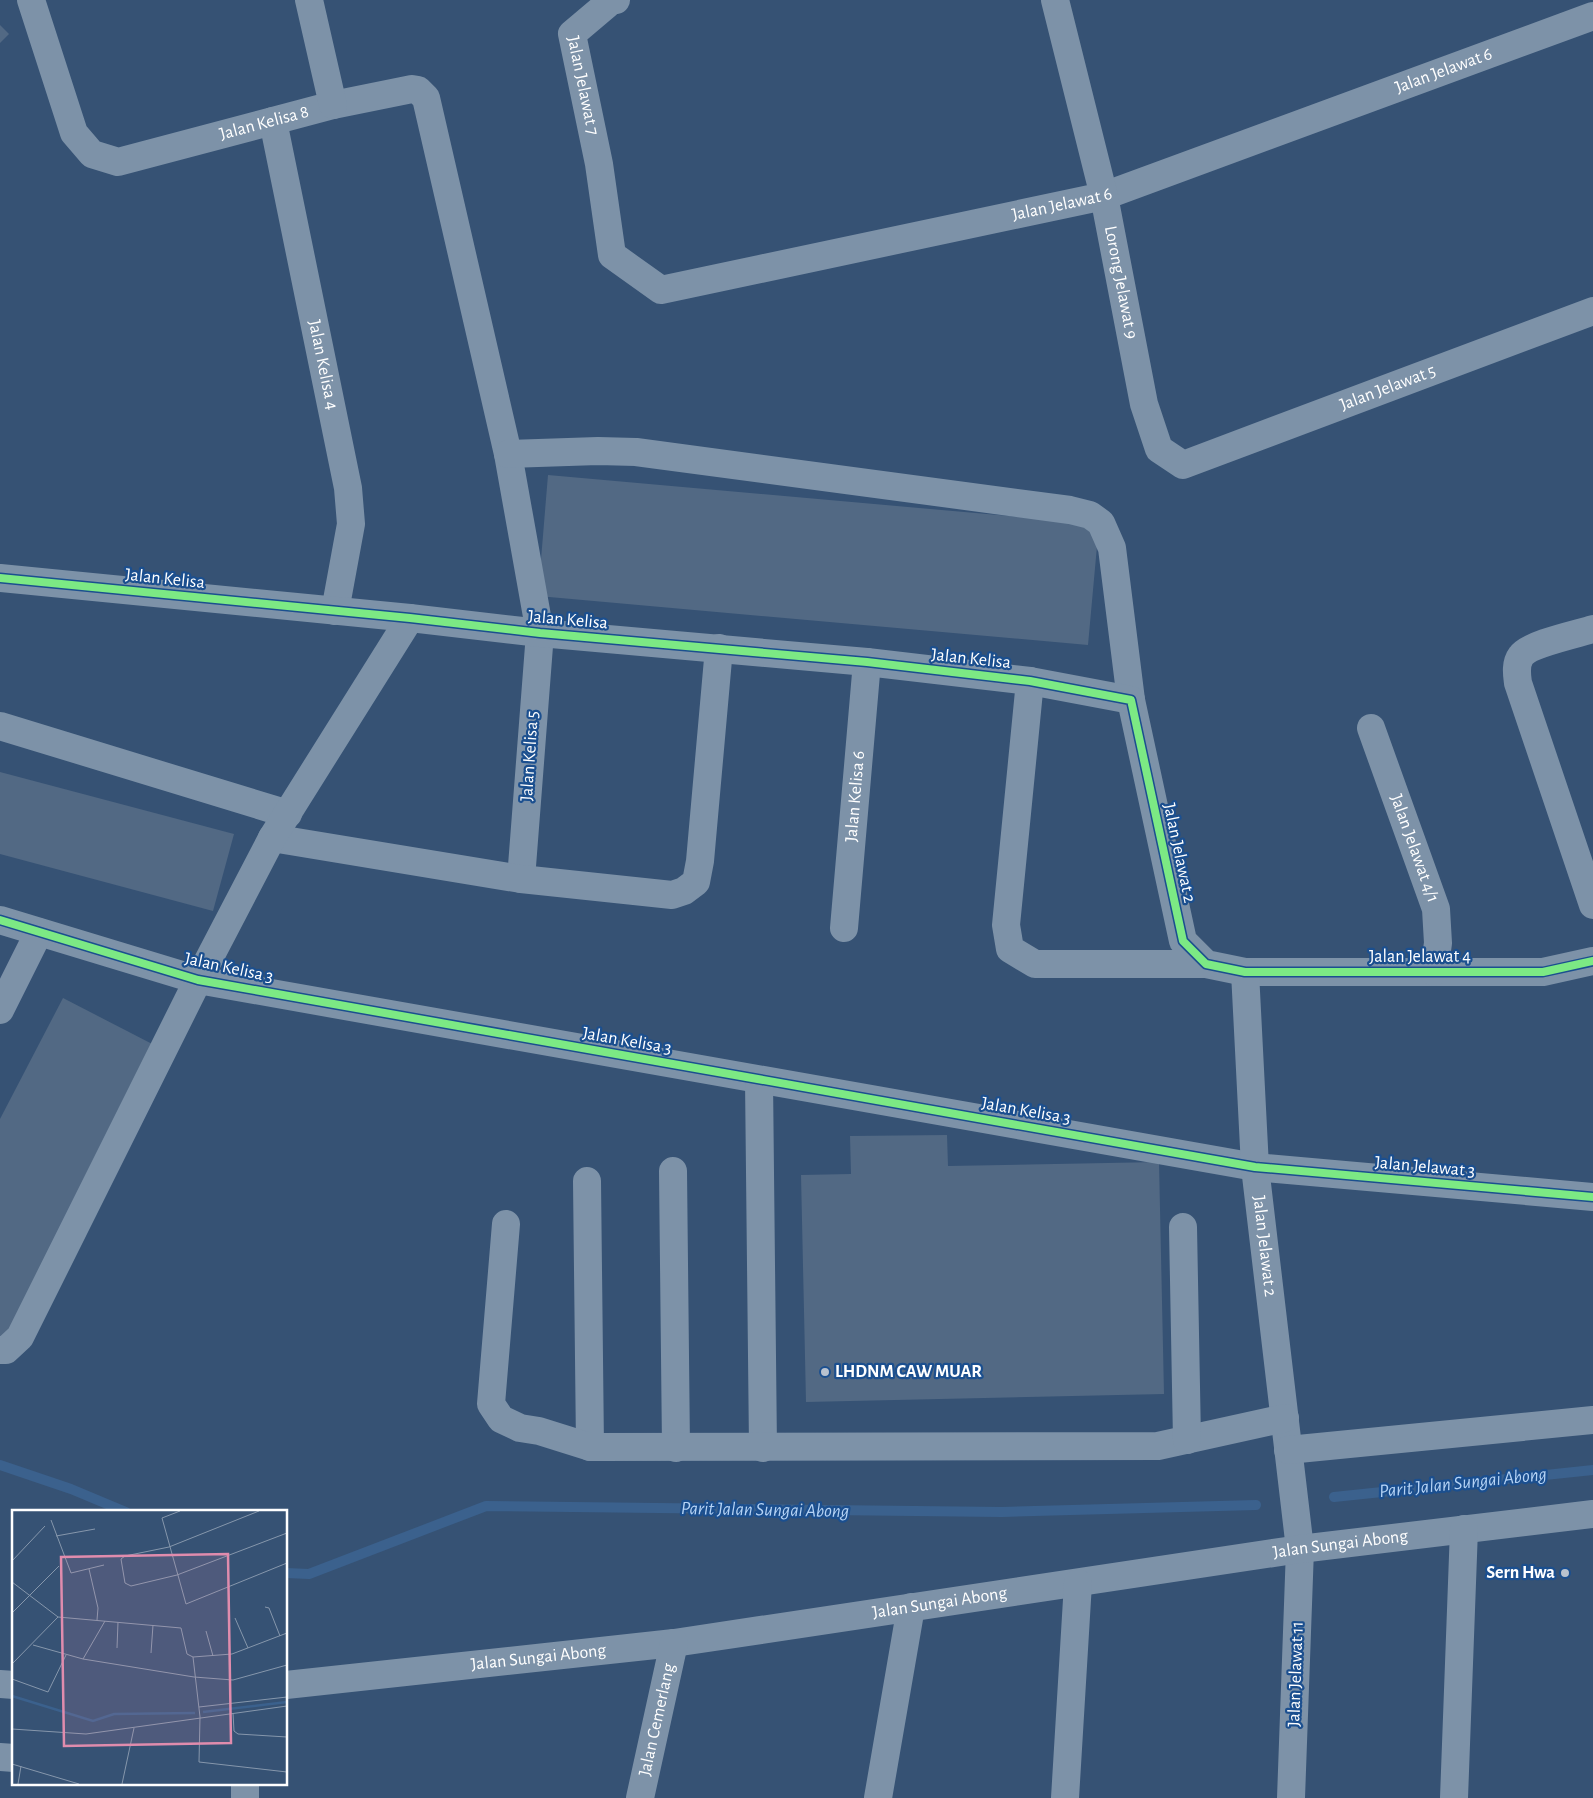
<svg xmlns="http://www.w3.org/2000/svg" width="1593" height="1798" font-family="'Alegreya Sans',sans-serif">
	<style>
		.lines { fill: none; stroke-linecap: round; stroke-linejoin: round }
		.stream { stroke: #3b618d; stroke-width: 10 }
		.building { fill: #526984 }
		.minor { stroke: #7d92a8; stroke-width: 28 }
		.cycleway-casing { stroke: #1b4f8f; stroke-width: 11 }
		.cycleway { stroke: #7ce984; stroke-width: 8 }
		.poi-dot { fill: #b9c2ce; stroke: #1b4f8f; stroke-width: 2 }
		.labels { text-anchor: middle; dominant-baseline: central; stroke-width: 4.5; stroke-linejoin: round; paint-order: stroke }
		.street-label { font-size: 18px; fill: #fff; stroke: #1b4f8f }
		.poi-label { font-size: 18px; font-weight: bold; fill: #fff; stroke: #1b4f8f; text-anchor: start }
		.water-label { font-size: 19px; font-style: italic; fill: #b5d3f5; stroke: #1b4f8f }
		.inset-river { fill: none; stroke: #3b618d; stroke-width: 2.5 }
		.inset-road { fill: none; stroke: #8697ac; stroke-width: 1 }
		.view { fill: #e08cad; fill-opacity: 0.15; stroke: #e08cad; stroke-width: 2.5 }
		.inset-edge { fill: none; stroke: #fff; stroke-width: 2.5 }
	</style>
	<rect width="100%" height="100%" fill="#365274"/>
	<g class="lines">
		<!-- stream -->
		<g class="stream">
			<path d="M0,1465L71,1489L126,1512"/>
			<path d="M1334,1497L1593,1470"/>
			<path d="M286,1573L309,1574L486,1506L1002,1512L1256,1505"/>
		</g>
	</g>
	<!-- building -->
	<g class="building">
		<path d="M0,25L9,34L0,43Z"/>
		<path d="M548,475L1099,524L1088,645L538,596Z"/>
		<path d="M0,772L234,834L213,911L0,854Z"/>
		<path d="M63,998L158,1047L3,1343L0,1342V1119Z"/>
		<path d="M947,1135L948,1166L1159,1162L1164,1394L806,1402L801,1175L851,1174L850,1136Z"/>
	</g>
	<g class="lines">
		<!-- minor -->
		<g class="minor">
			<path id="s1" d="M31,0L74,133L92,154L118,162L333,105L412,89L418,90L426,98L508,454L540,633L521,879"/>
			<path d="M309,0L333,105"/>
			<path id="s2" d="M616,0L611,1L572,34L599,164L612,255L661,290L1104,196L1593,16"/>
			<path id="s3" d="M1055,0L1104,196L1144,404L1159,449L1183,465L1593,311"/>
			<path id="s4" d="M273,121L348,488L351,524L335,611"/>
			<path d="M508,454L598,451L636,452L1070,510L1090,515L1101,523L1112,548L1131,700L1183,941L1206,964L1245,972H1543L1593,961"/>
			<path d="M0,578L410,618L540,633L867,662L1030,681L1131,700"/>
			<path d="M1593,629C1577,634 1529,644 1521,656C1515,664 1517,675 1518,683L1593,905"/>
			<path d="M1030,681L1006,925L1010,949L1035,964H1206"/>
			<path d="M0,726L288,814"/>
			<path id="s5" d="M1371,728L1436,909L1438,943L1434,972"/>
			<path d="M272,838L521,879L672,895L684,891L696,882L700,861L719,648"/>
			<path d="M0,920L198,980L1255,1167L1593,1197"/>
			<path id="s6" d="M844,928L867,662"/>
			<path id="s7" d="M1245,972L1255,1167L1300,1549L1291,1798"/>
			<path d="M0,1010L39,932"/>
			<path d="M759,1080L763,1448"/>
			<path d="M673,1171L676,1448"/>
			<path d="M587,1181L590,1447"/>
			<path d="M506,1224L491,1404L501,1419L520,1428L539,1431L590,1447L1158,1446L1285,1418"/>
			<path d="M1183,1227L1187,1440"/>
			<path d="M0,1350H6L20,1337L198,980L272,838L410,618"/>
			<path d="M1288,1450L1593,1420"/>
			<path d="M0,1684L14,1685"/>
			<path id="s8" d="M286,1685L674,1643L1300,1549L1593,1514"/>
			<path d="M0,1757L14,1758"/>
			<path d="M245,1798V1784"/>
			<path id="s9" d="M640,1798L674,1643"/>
			<path d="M878,1798L911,1607"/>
			<path d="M1065,1798L1078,1583"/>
			<path d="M1454,1798L1464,1529"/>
		</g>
		<defs>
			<g id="cycleway">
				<path d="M0,578L410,618L540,633L867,662L1030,681L1131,700L1183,941L1206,964L1245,972H1543L1593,961"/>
				<path d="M0,920L198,980L1255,1167L1593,1197"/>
			</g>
		</defs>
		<!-- cycleway casing -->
		<use href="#cycleway" class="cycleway-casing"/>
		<!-- cycleway -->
		<use href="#cycleway" class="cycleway"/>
	</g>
	<!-- markers -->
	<g class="poi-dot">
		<circle cx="825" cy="1372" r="5"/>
		<circle cx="1565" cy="1573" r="5"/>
	</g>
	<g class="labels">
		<!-- street labels -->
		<g class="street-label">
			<text stroke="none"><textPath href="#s2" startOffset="1156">Jalan Jelawat 6</textPath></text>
			<text stroke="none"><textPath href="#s2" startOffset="109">Jalan Jelawat 7</textPath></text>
			<text stroke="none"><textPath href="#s1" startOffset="346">Jalan Kelisa 8</textPath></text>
			<text stroke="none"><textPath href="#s2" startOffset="751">Jalan Jelawat 6</textPath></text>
			<text stroke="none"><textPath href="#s3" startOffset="290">Lorong Jelawat 9</textPath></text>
			<text stroke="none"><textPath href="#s4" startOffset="249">Jalan Kelisa 4</textPath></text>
			<text stroke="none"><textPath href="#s3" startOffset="709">Jalan Jelawat 5</textPath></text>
			<text transform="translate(165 579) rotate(6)">Jalan Kelisa</text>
			<text transform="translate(568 620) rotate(5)">Jalan Kelisa</text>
			<text transform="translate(971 659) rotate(6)">Jalan Kelisa</text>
			<text transform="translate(530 756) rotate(-86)">Jalan Kelisa 5</text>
			<text stroke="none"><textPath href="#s6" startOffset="132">Jalan Kelisa 6</textPath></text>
			<text stroke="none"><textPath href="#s5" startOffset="128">Jalan Jelawat 4/1</textPath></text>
			<text transform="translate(1179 853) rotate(78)">Jalan Jelawat 2</text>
			<text x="1420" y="957">Jalan Jelawat 4</text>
			<text transform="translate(229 968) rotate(12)">Jalan Kelisa 3</text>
			<text transform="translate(627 1041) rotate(10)">Jalan Kelisa 3</text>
			<text transform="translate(1026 1111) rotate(10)">Jalan Kelisa 3</text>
			<text transform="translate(1425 1167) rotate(5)">Jalan Jelawat 3</text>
			<text stroke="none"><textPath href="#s7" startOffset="275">Jalan Jelawat 2</textPath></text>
			<text stroke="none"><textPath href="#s8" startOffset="1064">Jalan Sungai Abong</textPath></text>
			<text stroke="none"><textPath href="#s8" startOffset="659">Jalan Sungai Abong</textPath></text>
			<text stroke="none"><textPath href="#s8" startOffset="254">Jalan Sungai Abong</textPath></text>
			<text transform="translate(1296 1674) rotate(-88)">Jalan Jelawat 11</text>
			<text stroke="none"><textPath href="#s9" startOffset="80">Jalan Cemerlang</textPath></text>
		</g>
		<!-- poi labels -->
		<g class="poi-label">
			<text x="835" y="1372">LHDNM CAW MUAR</text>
			<text x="1555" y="1573" text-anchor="end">Sern Hwa</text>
		</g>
		<!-- water labels -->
		<g class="water-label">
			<text transform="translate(1463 1483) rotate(-6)">Parit Jalan Sungai Abong</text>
			<text transform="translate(765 1510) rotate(1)">Parit Jalan Sungai Abong</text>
		</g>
	</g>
	<!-- overview -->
	<g transform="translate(12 1510)">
		<rect width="275" height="275" fill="#365274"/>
		<path class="inset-river" d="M0,186L81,211L102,204L183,203M191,202L275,192"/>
		<path class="inset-road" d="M168,1L150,8L174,94L275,53M247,1L157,37L113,46L109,49L113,73L119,76L165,65L275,23M39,10L59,63L92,55M44,26L83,19M0,51L33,16M77,59L86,98L85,110M0,72L46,107M253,97L257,98L268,126M0,103L47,56M223,108L236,138M194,121L201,146M21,135L71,149L182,167L221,170L275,155M105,138L106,112M139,143L141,115M181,147L188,207L187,252L275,262M71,149L93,111M0,154L46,107L169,118L175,144L181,147L220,144L275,123M0,169L36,182L54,145M187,197L275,187M221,203L222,221L226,224L275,227M0,219L74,224L275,196M0,254L67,274M6,274L9,256M110,274L122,218"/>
		<path class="view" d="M216,44L219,233L52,236L49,47Z"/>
		<rect width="275" height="275" class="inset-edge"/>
	</g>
</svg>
